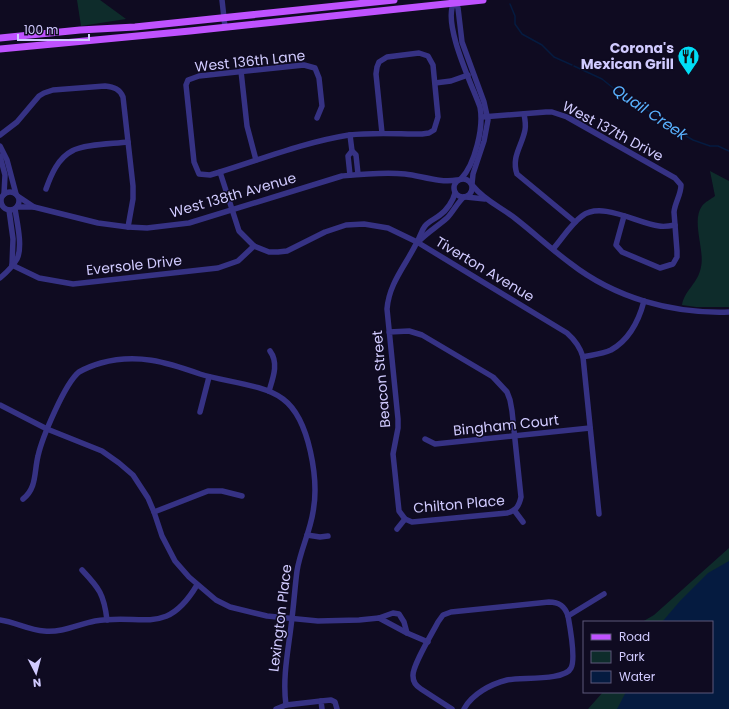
<svg xmlns="http://www.w3.org/2000/svg" width="729" height="709" font-family="Poppins,sans-serif">
	<style>
		.green { fill: #0e2c2b }
		.water { fill: #051b40 }
		.lines { fill: none; stroke-linecap: round; stroke-linejoin: round }
		.stream { stroke: #051b40; stroke-width: 1.5 }
		.minor { stroke: #363284; stroke-width: 5.5 }
		.major { stroke: #bf52ff; stroke-width: 7 }
		.labels { text-anchor: middle; dominant-baseline: central; stroke-width: 3; stroke-linejoin: round; paint-order: stroke }
		.poi-label { font-size: 14px; font-weight: bold; fill: #d1cbff; stroke: #0f0b21; text-anchor: end }
		.street-label { font-size: 14px; fill: #d1cbff; stroke: #0f0b21 }
		.water-label { font-size: 15px; font-style: italic; fill: #59b2ff; stroke: #0f0b21 }
	</style>
	<rect width="100%" height="100%" fill="#0f0b21"/>
	<!-- green -->
	<g class="green">
		<path d="M77,0H100L126,19L81,26Z"/>
		<path d="M710,171L729,181V307H696L682,305C685,289 698,284 701,267C705,250 691,221 702,206C705,202 711,199 715,196Z"/>
		<path d="M729,548V709H588L603,692H712V622H642L654,615Z"/>
	</g>
	<!-- water -->
	<path class="water" d="M729,561V709H617L626,692H712V622H662L680,601L708,573Z"/>
	<g class="lines">
		<!-- stream -->
		<g class="stream">
			<path d="M510,4L515,16V24L522,34L542,45L554,57L572,65"/>
			<path d="M574,66L602,79L628,100L660,117L673,127L681,130L686,136L693,140L710,146H718L729,151"/>
		</g>
		<!-- minor -->
		<g class="minor">
			<path d="M222,0L225,27"/>
			<path d="M454,0L458,8L462,42L484,102L488,120L484,141L473,174L472,184"/>
			<path d="M454,3C442,23 472,85 480,107C484,127 475,164 461,179"/>
			<path d="M241,71L247,126L256,160"/>
			<path d="M435,83L451,81L468,75"/>
			<path d="M524,114C525,119 526,125 525,130C522,146 511,157 517,174L575,222"/>
			<path d="M482,117L546,112H552L567,117L675,178L681,185C681,195 675,202 674,212L677,251V257L673,264L660,268L622,252L616,245L624,216"/>
			<path d="M317,118L322,106L319,78L315,68L304,65L199,76L188,80L186,85L194,162L199,174L210,175L220,172L239,231L254,246L269,252H278L287,251L325,232L346,225L364,224L388,228L417,242L567,333C575,340 580,347 583,357L599,514"/>
			<path d="M0,135L17,122L39,96L44,93L53,90L105,86C114,87 120,89 123,97L133,186V199L128,227"/>
			<path d="M350,135L352,151L356,155L358,174"/>
			<path d="M0,146L7,160L16,194"/>
			<path d="M0,156L5,175L4,194"/>
			<path d="M220,172C262,159 305,142 349,135C373,132 398,134 422,134L429,133L434,130L438,117L433,65L428,56L419,53L387,57L379,62L377,67L376,74L382,133"/>
			<path d="M350,175L348,156L352,151"/>
			<circle cx="463" cy="188" r="9"/>
			<path d="M473,186C485,201 501,207 516,219C534,233 551,249 570,263C615,298 672,314 729,312"/>
			<path d="M46,189C51,175 58,158 72,151C84,144 113,144 128,142"/>
			<circle cx="10" cy="201" r="9"/>
			<path d="M19,197L34,207L98,223L128,227L147,228L189,223L342,176C363,174 383,172 405,174C422,176 439,183 457,180"/>
			<path d="M466,197L485,199"/>
			<path d="M17,207H34"/>
			<path d="M9,210L13,239L12,265"/>
			<path d="M419,241C428,232 438,226 447,218C453,212 457,203 464,197"/>
			<path d="M553,249C562,239 570,225 582,216C601,201 637,223 659,226C664,227 670,226 675,225"/>
			<path d="M12,265L39,278L73,284L218,268L238,261L254,246"/>
			<path d="M0,278C6,273 13,266 17,259C23,247 17,222 15,209"/>
			<path d="M389,332L409,331L422,335L493,377L507,392L510,400L512,411L521,497C519,506 516,511 507,513L412,522L405,519L399,511L393,454L398,428V419L387,309C389,283 406,265 417,242C420,237 421,231 425,226C429,221 435,219 440,215C447,210 453,201 455,193"/>
			<path d="M583,357C592,355 602,354 611,350C629,340 639,320 644,301"/>
			<path d="M269,391C273,378 279,363 270,351"/>
			<path d="M0,405L47,429L102,451L119,463L133,475L148,498L154,512L162,536L175,561L189,577L216,600L230,607L267,616L318,621L359,620L379,618L407,633L428,642"/>
			<path d="M200,412L209,377"/>
			<path d="M425,439L435,444L590,428"/>
			<path d="M23,499C37,488 34,472 38,456C42,438 65,383 79,372C86,368 94,365 101,363C137,353 166,362 200,374C225,382 263,384 283,399C310,419 319,481 313,512C310,532 300,551 297,571C295,586 294,602 292,618C289,647 282,676 286,705"/>
			<path d="M514,510L523,522"/>
			<path d="M154,512L208,491H222L242,496"/>
			<path d="M397,529L405,519"/>
			<path d="M307,535L320,537L328,536"/>
			<path d="M82,570C99,588 104,594 107,620"/>
			<path d="M568,616L604,594"/>
			<path d="M379,618L393,613L399,614L404,622L407,633"/>
			<path d="M0,620C15,622 29,630 44,631C62,633 79,624 95,621C143,613 166,637 197,585"/>
			<path d="M276,709L286,705L321,701"/>
			<path d="M322,709L321,701L331,700L335,702L337,709"/>
			<path d="M452,709L421,689C416,686 413,682 413,676C412,666 433,632 438,622L443,615L451,612L549,602C559,602 565,606 568,616C570,627 576,659 571,668C565,681 521,677 507,680C491,684 472,694 464,709"/>
		</g>
		<!-- major -->
		<g class="major">
			<path d="M0,38L80,30L135,27L394,0"/>
			<path d="M0,49L190,31L483,0"/>
		</g>
	</g>
	<!-- icons -->
	<defs>
		<symbol id="restaurant-pin" viewBox="-11 -11 22 30"><path d="M0 17L-7.5 6A9.5 9.5 0 1 1 7.5 6Z" fill="#00def6" stroke="#0f0b21"/><path d="M-5-6h1v4h1v-4h1v4h1v-4h1v5L-1.5 .5V6h-2V.5L-5-1ZM5-6V6H3V1.5H1.5Q1.5-4 5-6Z" fill="#111"/></symbol>
	</defs>
	<g fill-rule="evenodd">
		<use href="#restaurant-pin" x="676" y="44" width="25" height="34"/>
	</g>
	<g class="labels">
		<!-- poi labels -->
		<g class="poi-label">
			<text x="674" y="48">Corona's<tspan x="674" dy="16">Mexican Grill</tspan></text>
		</g>
		<!-- street labels -->
		<g class="street-label">
			<text transform="translate(250 61) rotate(-6)">West 136th Lane</text>
			<text transform="translate(613 131) rotate(28)">West 137th Drive</text>
			<text transform="translate(233 195) rotate(-16)">West 138th Avenue</text>
			<text transform="translate(134 265) rotate(-6)">Eversole Drive</text>
			<text transform="translate(485 269) rotate(31)">Tiverton Avenue</text>
			<text transform="translate(381 379) rotate(-95)">Beacon Street</text>
			<text transform="translate(506 425) rotate(-6)">Bingham Court</text>
			<text transform="translate(459 504) rotate(-5)">Chilton Place</text>
			<text transform="translate(280 618) rotate(-83)">Lexington Place</text>
		</g>
		<!-- water labels -->
		<g class="water-label">
			<text transform="translate(650 112) rotate(34)">Quail Creek</text>
		</g>
	</g>
	<!-- legend -->
	<rect x="583" y="621" width="130" height="72" fill="#0f0b21" stroke="#5d587a"/>
	<rect x="591" y="634" width="20" height="6" fill="#bf52ff" stroke="#5d587a"/>
	<text x="619" y="641" font-size="12" fill="#d1cbff">Road</text>
	<rect x="591" y="651" width="20" height="12" fill="#0e2c2b" stroke="#5d587a"/>
	<text x="619" y="661" font-size="12" fill="#d1cbff">Park</text>
	<rect x="591" y="671" width="20" height="12" fill="#051b40" stroke="#5d587a"/>
	<text x="619" y="681" font-size="12" fill="#d1cbff">Water</text>
	<!-- north arrow -->
	<g transform="translate(36 673) rotate(174)" stroke="#0f0b21" stroke-width="3" paint-order="stroke">
	<path d="M0-3L7 15L0 10L-7 15Z" fill="#d1cbff"/>
	<text y="-6" font-size="11" font-weight="bold" text-anchor="middle" fill="#d1cbff">N</text>
	</g>
	<!-- scale -->
	<path d="M18 34v6h71v-6" fill="none" stroke="#d1cbff" stroke-width="2"/>
	<text x="24" y="34" font-size="12" fill="#d1cbff" stroke="#0f0b21" stroke-width="3" paint-order="stroke">100 m</text>
</svg>
